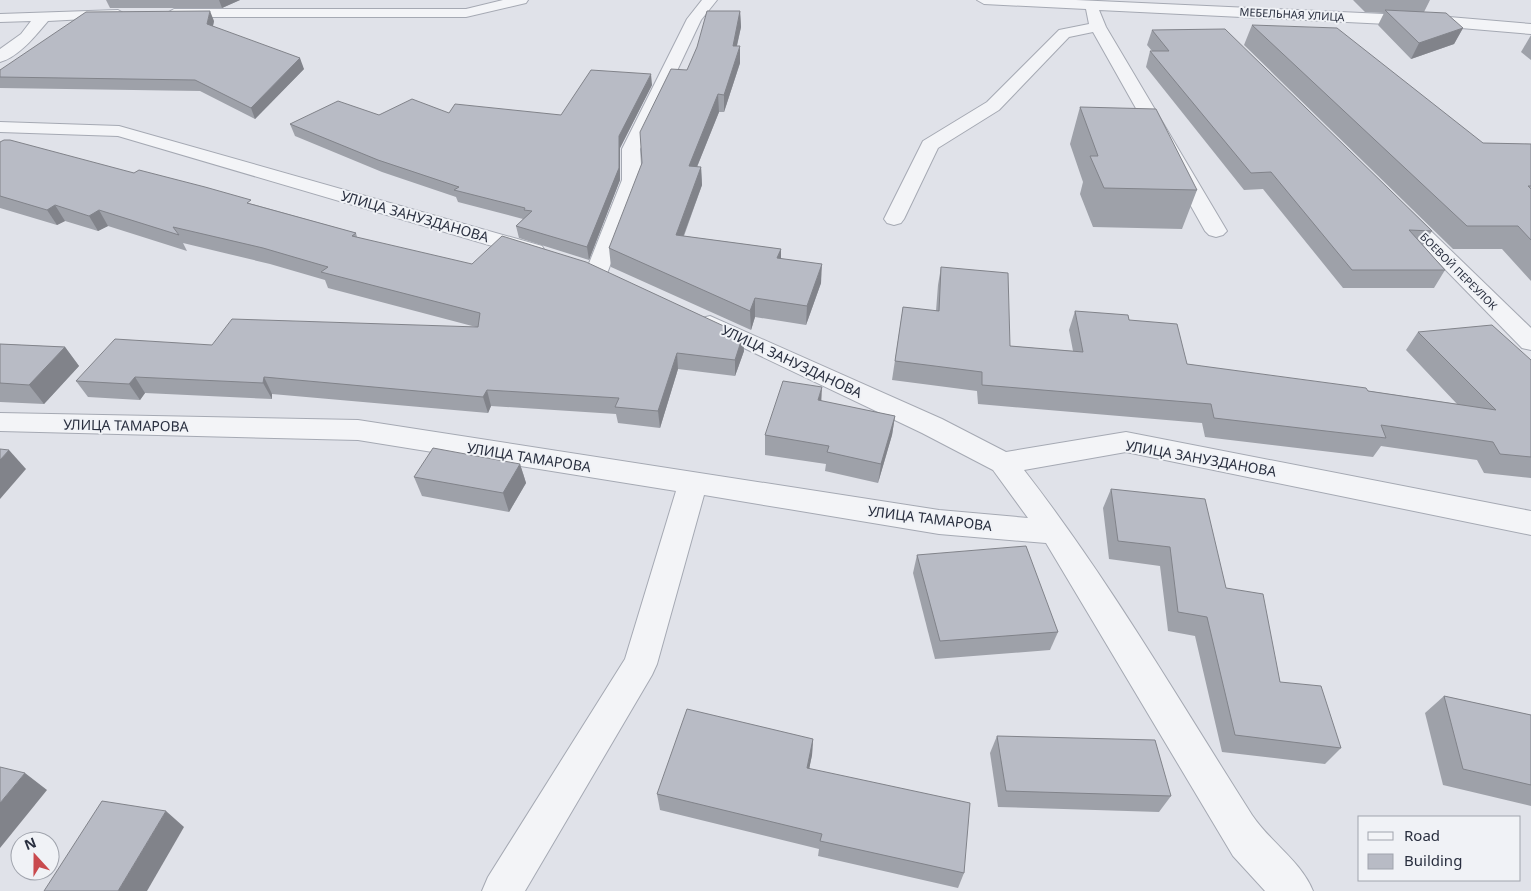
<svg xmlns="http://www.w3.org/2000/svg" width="1531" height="891" font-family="'Noto Sans',sans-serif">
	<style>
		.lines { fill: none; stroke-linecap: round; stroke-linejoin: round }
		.minor-casing { stroke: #a5a9b3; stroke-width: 2 }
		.minor { fill: #f3f4f7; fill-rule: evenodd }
		.wall { fill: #9ea1a9 }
		.shaded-wall { fill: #81838a }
		.building { fill: #b8bbc5; stroke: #81838a }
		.labels { text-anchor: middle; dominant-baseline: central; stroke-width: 4; stroke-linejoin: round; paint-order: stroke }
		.far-street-label { font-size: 11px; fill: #292f3f; stroke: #f0f2f6 }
		.street-label { font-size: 14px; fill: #292f3f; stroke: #f0f2f6 }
	</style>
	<rect width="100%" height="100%" fill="#e0e2e9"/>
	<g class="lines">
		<defs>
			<g id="minor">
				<path d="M503,0H528L526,3L466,17H174L167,13L174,9H466Z"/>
				<path d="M702,0H717L701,20L640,149L642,180L608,271L605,276L597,278L589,276L586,271L622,180V149L687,19Z"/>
				<path d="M977,0H1076L1449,17L1531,24V34L1449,27L1099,10L1106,27L1227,231L1223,235L1216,237L1209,235L1205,231L1093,32L1069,37L999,110L938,148L904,219L901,223L894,225L887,223L884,219L923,141L987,102L1059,30L1089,24L1086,9L984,4Z"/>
				<path d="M118,10L125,14L123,17L48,21C36,35 19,57 0,62V49L21,34L31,21L0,22V14Z"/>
				<path d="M0,122L119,126L542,246L545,251L542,256L534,258L526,256L118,136L0,132Z"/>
				<path d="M1401,207L1408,209L1531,328V350L1522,348L1394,217L1391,213L1394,209Z"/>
				<path d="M710,316L942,419L1006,452L1126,432L1531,511V535L1126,452L1024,470C1108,578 1178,699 1252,815C1270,842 1301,861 1313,891H1265L1233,856L1046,543L939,534L704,495L657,664L652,675L525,891H482L488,877L625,659L676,491L358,440L0,431V413L358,420L939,510L1028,518L993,470L922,433L702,328L698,323L702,318Z"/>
			</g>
		</defs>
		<!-- minor casing -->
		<use href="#minor" class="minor-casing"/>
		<!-- minor -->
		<use href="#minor" class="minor"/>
	</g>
	<!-- wall -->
	<g class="wall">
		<path d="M106,0H240L222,8H110Z"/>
		<path d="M1353,0H1430L1424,12L1463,28L1454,44L1411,59L1378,25L1384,13L1365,12Z"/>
		<path d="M740,11L741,27L737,46H740V63L724,112H719L697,167H701L702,185L684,236L781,249V258L821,283L806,325L755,317L751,330L611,267L609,248L687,70Z"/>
		<path d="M214,21L213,26L304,69L255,119L200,91L0,88V70Z"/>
		<path d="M1252,25L1483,143L1531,144V281L1502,249H1453L1244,45Z"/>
		<path d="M1152,30L1432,231L1423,245L1445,270L1434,288H1343L1263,189L1244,190L1146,67L1150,51H1152L1147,45Z"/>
		<path d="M1531,35V60L1521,52Z"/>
		<path d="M652,85L620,148V180L589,260L519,238L516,226L523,219L458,202L456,197L382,172L295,136L290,124L379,115L449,113L561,115Z"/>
		<path d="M1080,107L1197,190L1182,229L1093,227L1080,194L1083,182L1070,144Z"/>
		<path d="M0,142L252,204L356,233L357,237L744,351L735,376L678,369L660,428L618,423L616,414L491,406L488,413L272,394V399L145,393L140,400L88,397L76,381L212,345L476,327L328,288L325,280L270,264L183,243L187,251L108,226L98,231L65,221L57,225L0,208Z"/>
		<path d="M941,267L1010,346L1073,351L1069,330L1075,311L1129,320L1187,364L1457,404L1406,350L1418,332L1531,360V478L1484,473L1477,460L1381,446L1373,457L1205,437L1202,423L978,404L977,391L892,380L903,307L936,311L938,285Z"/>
		<path d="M0,344L65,347L79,366L44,404L0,402Z"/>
		<path d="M821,401L895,416L892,435L878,483L825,471L826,464L765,455V435Z"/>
		<path d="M520,464L526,483L509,512L422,496L414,477Z"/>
		<path d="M1111,489L1226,588L1280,682L1341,748L1325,764L1222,752L1195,636L1168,631L1160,566L1109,559L1103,508Z"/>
		<path d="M917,555L1058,632L1050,650L935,659L913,573Z"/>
		<path d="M1444,696L1531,715V806L1443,785L1425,713Z"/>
		<path d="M997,736L1171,796L1159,812L998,807L990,753Z"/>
		<path d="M813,739L812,755L809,769L964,873L958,888L818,856L819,849L660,810L657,794Z"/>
	</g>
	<!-- shaded-wall -->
	<g class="shaded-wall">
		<path d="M219,0H240L222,8Z"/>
		<path d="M210,11L214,21L211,34L207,24Z"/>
		<path d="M740,11L741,27L733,62V46Z"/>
		<path d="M1463,28L1454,44L1411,59L1419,43Z"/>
		<path d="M740,46V63L724,112V95Z"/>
		<path d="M300,58L304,69L255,119L251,108Z"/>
		<path d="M651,74L652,85L620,148V180L589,260L587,247L619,136Z"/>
		<path d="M718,94L719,112L690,184L689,166Z"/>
		<path d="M701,167L702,185L677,253L676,235Z"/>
		<path d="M55,205L65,221L57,225L47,210Z"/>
		<path d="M99,210L108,226L98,231L89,216Z"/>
		<path d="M781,249V268L777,258Z"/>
		<path d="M822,264L821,283L806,325L807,306Z"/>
		<path d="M755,298V317L751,330L750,311Z"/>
		<path d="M743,335L744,351L735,376V360Z"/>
		<path d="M65,347L79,366L44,404L29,385Z"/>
		<path d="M677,353L678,369L660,428L658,411Z"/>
		<path d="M135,377L145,393L140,400L129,384Z"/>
		<path d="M264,377L272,394V399L263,383Z"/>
		<path d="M822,387L821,407L818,400Z"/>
		<path d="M487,390L491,406L488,413L483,397Z"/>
		<path d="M895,416L892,435L878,483L881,464Z"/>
		<path d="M9,450L26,469L0,499V460Z"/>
		<path d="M520,464L526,483L509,512L503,493Z"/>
		<path d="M813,739L812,755L806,784L807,768Z"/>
		<path d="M25,773L47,790L0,848V803Z"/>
		<path d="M166,811L184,827L147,891H118Z"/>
	</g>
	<!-- building -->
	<g class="building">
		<path d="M1385,10L1446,13L1463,28L1419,43Z"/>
		<path d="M210,11L207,24L300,58L251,108L195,80L0,77V70L86,12Z"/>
		<path d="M707,11H740L733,46H740L724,95L718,94L689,166L701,167L676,235L781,249L777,258L822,264L807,306L755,298L750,311L609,248L642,163L640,132L671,69L687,70L697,47Z"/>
		<path d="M1252,25L1337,28L1483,143L1531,144V186H1528L1531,189V240L1518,226H1467Z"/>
		<path d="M1225,29L1432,231L1409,230L1445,270H1352L1271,172L1251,173L1150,51H1169L1152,30Z"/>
		<path d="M591,70L651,74L619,136V168L587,247L516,226L532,211L524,210L525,208L454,190L459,187L378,160L290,124L338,101L379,115L412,99L449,113L455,104L561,115Z"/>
		<path d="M1080,107L1156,109L1197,190L1104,188L1090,156H1098Z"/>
		<path d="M4,140H10L134,173L139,170L205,187L251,200L247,203L356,233L352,236L472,264L502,236L586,262L743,335L735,360L677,353L658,411L615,407L619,398L487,390L483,397L264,377L263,383L135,377L129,384L76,381L115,339L212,345L232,319L478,327L480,313L321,272L328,267L263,248L173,227L179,235L99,210L89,216L55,205L47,210L0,196V142Z"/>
		<path d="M941,267L1008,273L1010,346L1083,352L1075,311L1128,315L1129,320L1177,324L1187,364L1366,388L1368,391L1496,410L1418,332L1492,325L1531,360V457L1500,454L1493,442L1381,425L1386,438L1214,418L1211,404L982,385V372L895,361L903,307L939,311Z"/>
		<path d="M0,344L65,347L29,385L0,383Z"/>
		<path d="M783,381L822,387L818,400L895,416L881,464L827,452L829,446L765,435Z"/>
		<path d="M433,448L520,464L503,493L414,477Z"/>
		<path d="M0,449L9,450L0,460Z"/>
		<path d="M1111,489L1205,499L1226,588L1263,594L1280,682L1321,686L1341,748L1235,735L1207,617L1178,612L1170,547L1118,541Z"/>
		<path d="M1026,546L1058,632L940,641L917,555Z"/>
		<path d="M1444,696L1531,715V785L1463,769Z"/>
		<path d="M687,709L813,739L807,768L970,803L964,873L820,841L822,834L657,794Z"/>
		<path d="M997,736L1155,740L1171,796L1006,791Z"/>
		<path d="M0,767L25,773L0,803Z"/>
		<path d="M102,801L166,811L118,891H44Z"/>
	</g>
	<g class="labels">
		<!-- far-street labels -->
		<g class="far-street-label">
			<text transform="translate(1292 14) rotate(3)">МЕБЕЛЬНАЯ УЛИЦА</text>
			<text transform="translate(1459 271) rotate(45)">БОЕВОЙ ПЕРЕУЛОК</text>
		</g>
		<!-- street labels -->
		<g class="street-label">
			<text transform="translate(415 216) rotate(16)">УЛИЦА ЗАНУЗДАНОВА</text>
			<text transform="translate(792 361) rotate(25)">УЛИЦА ЗАНУЗДАНОВА</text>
			<text transform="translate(126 425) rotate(1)">УЛИЦА ТАМАРОВА</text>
			<text transform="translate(529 457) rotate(9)">УЛИЦА ТАМАРОВА</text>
			<text transform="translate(1201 458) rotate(10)">УЛИЦА ЗАНУЗДАНОВА</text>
			<text transform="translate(930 518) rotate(7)">УЛИЦА ТАМАРОВА</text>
		</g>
	</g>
	<!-- legend -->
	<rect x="1358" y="816" width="162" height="65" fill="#f0f2f6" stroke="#a0a4ad"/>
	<rect x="1368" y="832" width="25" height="8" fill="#f3f4f7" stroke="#a0a4ad"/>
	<text x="1404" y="841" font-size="15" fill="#292f3f">Road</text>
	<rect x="1368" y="854" width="25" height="15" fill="#b8bbc5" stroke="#a0a4ad"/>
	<text x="1404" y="866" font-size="15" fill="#292f3f">Building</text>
	<!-- north arrow -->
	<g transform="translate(35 856) rotate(339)"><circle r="24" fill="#f0f2f6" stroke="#a0a4ad"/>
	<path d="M0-4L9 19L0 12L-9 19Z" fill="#c94a4e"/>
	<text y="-8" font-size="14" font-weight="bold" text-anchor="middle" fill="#292f3f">N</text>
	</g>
</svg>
